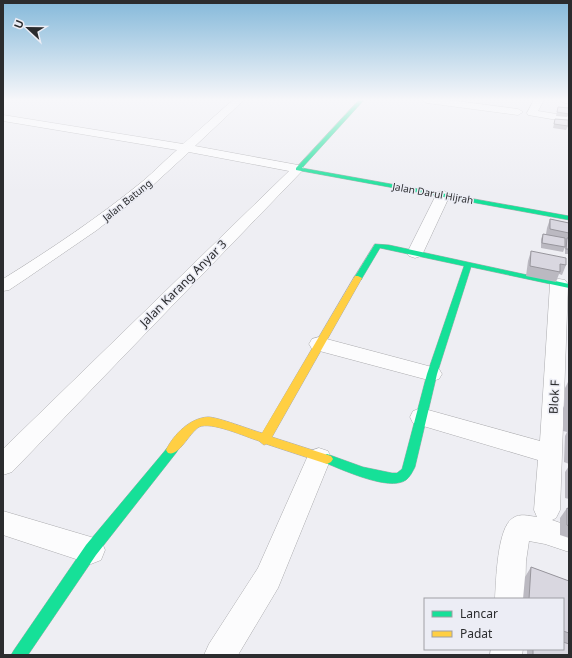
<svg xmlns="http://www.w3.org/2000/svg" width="572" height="658" font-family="'Noto Sans',sans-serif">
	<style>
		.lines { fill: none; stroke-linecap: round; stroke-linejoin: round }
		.street-casing { stroke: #acacaf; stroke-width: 1 }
		.fast-casing { stroke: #acacaf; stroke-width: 1 }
		.slow-casing { stroke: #acacaf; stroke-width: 1 }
		.street { fill: #fcfcfd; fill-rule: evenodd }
		.fast { fill: #16e098; fill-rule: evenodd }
		.slow { fill: #ffcf43; fill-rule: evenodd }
		.wall { fill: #bbb9c1 }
		.building { fill: #d9d7e0; stroke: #98969d }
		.labels { text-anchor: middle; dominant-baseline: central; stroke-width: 3; stroke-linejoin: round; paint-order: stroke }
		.far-street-label { font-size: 10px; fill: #2b2c2e; stroke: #ecedf5 }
		.street-label { font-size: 12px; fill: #2b2c2e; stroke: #ecedf5 }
	</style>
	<rect width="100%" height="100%" fill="#eeeef3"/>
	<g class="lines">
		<defs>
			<g id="street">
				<path d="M233,100H244L195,146L298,165L302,166L304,169L12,472L3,475V449L289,171L189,152L152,186L97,230L27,278L9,290L3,291V279C51,249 99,217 143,181C155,171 165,160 177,150L3,121V115L183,144Z"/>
				<path d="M422,100H449L518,109L523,112L518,115L427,103Z"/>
				<path d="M534,100H544L538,111L569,116V122L528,115L527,113Z"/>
				<path d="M560,100H569V104L562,102Z"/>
				<path d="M443,191L448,192L450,195L423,253L421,256L415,258L409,256L407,253L436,195L438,192Z"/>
				<path d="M559,279L565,280L568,284L560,510L556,518L552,520L569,526V552L545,544L529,541L526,561L525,599H495C496,582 497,527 513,518C520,513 529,516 537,517L534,510L538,460L413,423L410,417L413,411L421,408L540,441L550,284L553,280Z"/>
				<path d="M319,337L432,367L439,369L442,374L439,379L432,381L312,349L309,344L312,339Z"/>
				<path d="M319,448L328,451L331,458L278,588L238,655H204L209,644L258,568L310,451Z"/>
				<path d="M3,511L101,540L105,550L101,560L91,564L3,535Z"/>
				<path d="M491,649H523L522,655H490Z"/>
			</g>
			<g id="fast">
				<path d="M359,100H364L302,168L569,216V220L296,170V168Z"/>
				<path d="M375,244L389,245L569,284V288L471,267L437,374L415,467C413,471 410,477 406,480C389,492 341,469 323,462L321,459L323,456L327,454L363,467L392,473H397L402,469L427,374L464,266L380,248L361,280H355L354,278Z"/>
				<path d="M172,445L176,447L178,450L176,453L96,555L28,655H11L14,650L86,545L168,447Z"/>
			</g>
			<path id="slow" d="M355,276H358L362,278L272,437L331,456L333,459L331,462L327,464L266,444L264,445L259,441C246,437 211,421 199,427C189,433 179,457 168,453L166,450C174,434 190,418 208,417C218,417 251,430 262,433Z"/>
		</defs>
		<!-- street casing -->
		<use href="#street" class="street-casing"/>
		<!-- fast casing -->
		<use href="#fast" class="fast-casing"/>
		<!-- slow casing -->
		<use href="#slow" class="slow-casing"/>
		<!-- street -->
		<use href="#street" class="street"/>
		<!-- fast -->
		<use href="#fast" class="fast"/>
		<!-- slow -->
		<use href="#slow" class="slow"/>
	</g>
	<!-- wall -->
	<g class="wall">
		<path d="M558,107L569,114L567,117L556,116Z"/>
		<path d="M555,119L568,126L566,130L553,128Z"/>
		<path d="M550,219L569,223V254H565V242V247L563,252L541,248V239L543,234H546L547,228Z"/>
		<path d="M531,251L566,265L562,275L559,274L556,282L526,276L528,261Z"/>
		<path d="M569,380V464L564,462L565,436L567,432L563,431V408L564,406L565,388Z"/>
		<path d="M569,466V499L565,498V472Z"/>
		<path d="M567,508L569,509V538L560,535V518Z"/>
		<path d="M531,567L569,581V655H527V649H563V599H523L525,577Z"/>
	</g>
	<!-- building -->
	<g class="building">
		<path d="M558,107L569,108V114L557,112Z"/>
		<path d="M555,119L568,120V126L554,124Z"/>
		<path d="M550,219L569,223V233L550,229Z"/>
		<path d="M543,234L565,238V247L542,243Z"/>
		<path d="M567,238H569V249H566Z"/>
		<path d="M531,251L566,258V265L560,264V272L530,266Z"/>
		<path d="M567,508L569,509V526L567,525Z"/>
		<path d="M531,567L569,581V633L563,631V599H529Z"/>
		<path d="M563,642L569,644V655H533V649H563Z"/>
	</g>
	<!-- sky -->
	<linearGradient id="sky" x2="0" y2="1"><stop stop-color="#85b9da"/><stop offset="0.52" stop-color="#f7f7fa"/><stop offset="1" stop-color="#f7f7fa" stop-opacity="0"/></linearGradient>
	<rect width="572" height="192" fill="url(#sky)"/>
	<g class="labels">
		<!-- far-street labels -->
		<g class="far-street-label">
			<text transform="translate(433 193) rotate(10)">Jalan Darul Hijrah</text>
			<text transform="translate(127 200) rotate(-39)">Jalan Batung</text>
		</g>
		<!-- street labels -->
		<g class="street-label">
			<text transform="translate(183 283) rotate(-45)">Jalan Karang Anyar 3</text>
			<text transform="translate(554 397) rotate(-87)">Blok F</text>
		</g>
	</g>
	<!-- border -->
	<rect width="572" height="658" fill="none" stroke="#2b2c2e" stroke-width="8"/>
	<!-- legend -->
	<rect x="424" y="598" width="140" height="52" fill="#ecedf5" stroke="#9fa0a5"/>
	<rect x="432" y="611" width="20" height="6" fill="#16e098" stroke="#9fa0a5"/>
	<text x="460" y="618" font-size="12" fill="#2b2c2e">Lancar</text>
	<rect x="432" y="631" width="20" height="6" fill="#ffcf43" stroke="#9fa0a5"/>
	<text x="460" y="638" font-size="12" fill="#2b2c2e">Padat</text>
	<!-- north arrow -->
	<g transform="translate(28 28) rotate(292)" stroke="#ecedf5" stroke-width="3" paint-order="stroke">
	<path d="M0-3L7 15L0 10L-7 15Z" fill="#2b2c2e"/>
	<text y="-6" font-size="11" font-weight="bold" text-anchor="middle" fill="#2b2c2e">U</text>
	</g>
</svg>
